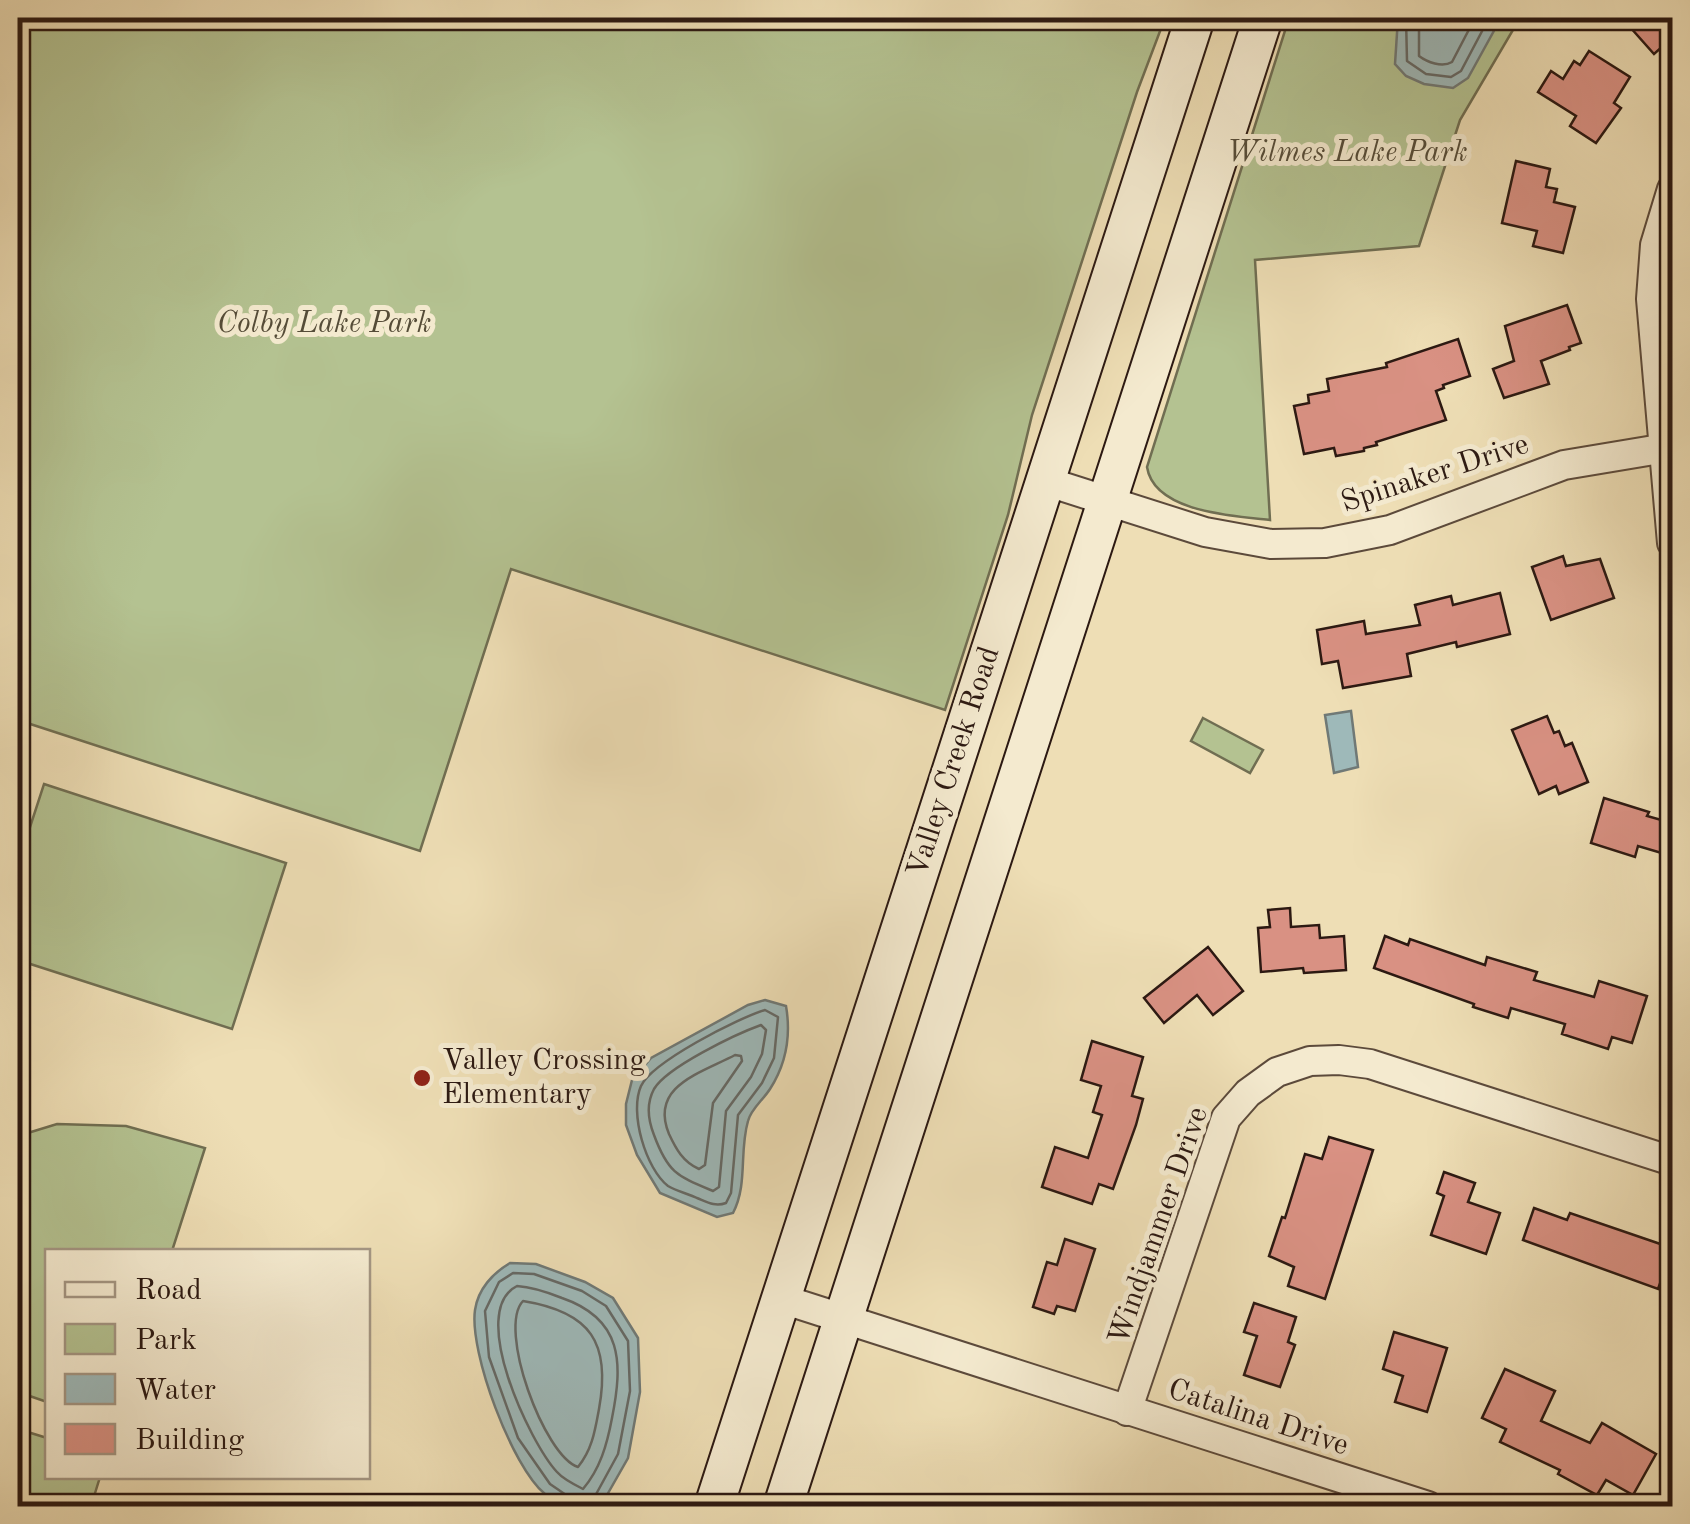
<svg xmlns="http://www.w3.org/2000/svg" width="1690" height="1524" font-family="'Old Standard TT',serif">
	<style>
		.green { fill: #b4c291; stroke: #706e52; stroke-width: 2.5 }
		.water { fill: #9eb9b9; stroke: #707976; stroke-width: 2.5 }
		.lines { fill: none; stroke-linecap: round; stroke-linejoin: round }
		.shore { stroke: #656966; stroke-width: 2.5 }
		.building { fill: #d99183; stroke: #2c1912; stroke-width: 2.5 }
		.street-casing { stroke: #5c4a3b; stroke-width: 32 }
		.secondary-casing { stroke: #2c1912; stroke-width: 42 }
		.street { stroke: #f4eacf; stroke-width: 28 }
		.secondary { stroke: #f4eacf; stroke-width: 38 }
		.poi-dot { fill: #8f2418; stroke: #f4eacf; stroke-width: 4 }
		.labels { text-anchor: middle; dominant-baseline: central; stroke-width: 10; stroke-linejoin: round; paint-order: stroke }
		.park-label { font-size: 30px; font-style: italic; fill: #554c38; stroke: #f4eacf }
		.street-label { font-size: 30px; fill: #2c1912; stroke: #f4eacf }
		.poi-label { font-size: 30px; fill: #2c1912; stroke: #f4eacf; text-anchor: start }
	</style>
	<rect width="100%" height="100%" fill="#eedeb5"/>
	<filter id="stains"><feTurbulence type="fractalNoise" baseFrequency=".002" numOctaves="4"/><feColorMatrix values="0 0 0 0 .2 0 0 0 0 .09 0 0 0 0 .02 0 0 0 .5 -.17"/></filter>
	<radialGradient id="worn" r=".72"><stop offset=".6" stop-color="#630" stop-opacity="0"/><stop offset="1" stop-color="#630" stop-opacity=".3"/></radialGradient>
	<!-- green -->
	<g class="green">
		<path d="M18,18H1165L1137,92L1032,415L1008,515L945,710L511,569L420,851L18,720Z"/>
		<path d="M1289,18H1520L1460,120L1419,246L1255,260L1270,520C1233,516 1154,512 1147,467Z"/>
		<path d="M1203,718L1263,750L1250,773L1191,741Z"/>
		<path d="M44,784L286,863L232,1029L18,960V864Z"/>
		<path d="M57,1124L126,1126L205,1148L172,1251L48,1252L47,1402L18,1392V1136Z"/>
		<path d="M18,1429L47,1438L48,1476L100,1477L91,1506H18Z"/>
	</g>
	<!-- water -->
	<g class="water">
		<path d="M1398,18H1501L1468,78L1453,88L1424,84L1406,76L1395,64Z"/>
		<path d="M1351,711L1358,767L1334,773L1325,715Z"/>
		<path d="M765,1000L786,1006C791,1035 786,1064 770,1089C763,1100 751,1109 748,1121C739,1152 748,1184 733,1213L717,1217L660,1193L637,1155L626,1125V1104L632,1080L651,1058L748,1005Z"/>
		<path d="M510,1263L536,1264L585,1282L613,1298L638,1338L640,1392L628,1458L603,1502C583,1507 563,1508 545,1494C512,1467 469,1352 475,1310C478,1289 493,1273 510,1263Z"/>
	</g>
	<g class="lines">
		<!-- shore -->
		<g class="shore">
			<path d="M1406,18L1407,61L1426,74L1451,77L1461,71L1489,18"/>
			<path d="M1419,18V56C1427,62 1442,68 1452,62L1475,18"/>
			<path d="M765,1010L778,1017L774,1058L762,1083L738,1115L731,1193L726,1203C715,1207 707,1202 697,1198C689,1194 676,1191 668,1186C646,1169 629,1113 641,1086C652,1062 738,1018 765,1010Z"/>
			<path d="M761,1025L766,1030L762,1054L751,1077L726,1111L719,1187L713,1191C677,1176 668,1173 654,1135C648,1120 646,1104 654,1089C667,1067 736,1034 761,1025Z"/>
			<path d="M735,1055L741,1056L742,1061L713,1103L705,1165L699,1169C683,1162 676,1149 669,1134C649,1086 701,1073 735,1055Z"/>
			<path d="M517,1286C533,1287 547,1292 562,1298C623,1319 623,1363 612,1418C607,1445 600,1469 583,1489C575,1485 563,1479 557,1472C530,1443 467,1311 517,1286Z"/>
			<path d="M523,1301C591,1312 611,1343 599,1409C595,1431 592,1450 578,1467C544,1456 497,1328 523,1301Z"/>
			<path d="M571,1506L569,1497L550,1484L518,1438L489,1357L485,1311L499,1282L513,1273L534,1274L582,1291L606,1306L628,1341L630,1391L618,1454L594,1498L593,1506"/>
		</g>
	</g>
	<!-- building -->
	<g class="building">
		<path d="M1622,18H1672V38L1654,54Z"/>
		<path d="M1589,51L1630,77L1614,103L1621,108L1596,143L1570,126L1576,116L1538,92L1551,71L1563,79L1574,61L1580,65Z"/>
		<path d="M1516,161L1550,169L1546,187L1557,189L1554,202L1575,207L1563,253L1533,246L1537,231L1502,223Z"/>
		<path d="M1567,305L1581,343L1569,347L1570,350L1541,361L1549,384L1504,398L1493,369L1514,361L1505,326Z"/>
		<path d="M1458,339L1470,376L1443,385L1444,388L1436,391L1446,420L1376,442L1377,445L1364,448V451L1336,456L1334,448L1304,454L1294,406L1309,403L1308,395L1329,391L1327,379L1387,367L1386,363Z"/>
		<path d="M1563,556L1566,566L1600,559L1614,598L1551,620L1532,567Z"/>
		<path d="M1500,593L1510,634L1457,647L1456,642L1407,654L1411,676L1343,688L1338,661L1322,664L1317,630L1364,621L1366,634L1420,625L1415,605L1451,596L1453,605Z"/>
		<path d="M1547,716L1554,733L1559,731L1565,746L1572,743L1588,782L1559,794L1556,786L1539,794L1512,730Z"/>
		<path d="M1604,798L1649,812L1647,816L1672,823V856L1638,846L1635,857L1591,843Z"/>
		<path d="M1290,908L1291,927L1319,925L1320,938L1344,936L1346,970L1304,973L1303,968L1261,972L1258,928L1270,927L1268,910Z"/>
		<path d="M1385,936L1408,945L1410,939L1485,965L1487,957L1537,972L1534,980L1594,997L1599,981L1647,996L1632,1043L1612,1037L1608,1049L1562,1034L1565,1024L1511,1008L1508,1018L1473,1007L1474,1004L1374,968Z"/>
		<path d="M1208,947L1243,991L1213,1015L1197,995L1164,1023L1144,998Z"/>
		<path d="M1092,1041L1143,1057L1132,1096L1143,1099L1136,1125L1113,1189L1099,1184L1092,1204L1042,1187L1055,1147L1088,1158L1102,1115L1093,1112L1101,1086L1081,1080Z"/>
		<path d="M1329,1137L1373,1150L1325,1299L1288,1286L1294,1267L1269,1256L1282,1217L1285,1218L1305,1154L1322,1159Z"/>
		<path d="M1444,1172L1475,1183L1468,1202L1500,1213L1486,1254L1431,1235L1444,1196L1437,1193Z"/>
		<path d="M1534,1208L1567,1220L1570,1213L1672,1248V1282L1662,1278L1658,1289L1523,1240Z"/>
		<path d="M1065,1239L1095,1249L1075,1311L1057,1306L1054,1314L1033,1307L1047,1262L1057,1265Z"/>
		<path d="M1254,1303L1296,1317L1288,1342L1295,1345L1280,1387L1244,1375L1257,1336L1244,1332Z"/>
		<path d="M1394,1332L1447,1348L1427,1412L1395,1402L1403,1376L1383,1369Z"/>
		<path d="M1505,1369L1555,1391L1541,1421L1590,1443L1602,1423L1656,1454L1633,1495L1606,1480L1597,1495L1558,1474L1560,1470L1500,1442L1506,1429L1482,1418Z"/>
	</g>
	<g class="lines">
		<defs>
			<g id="street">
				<path d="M1672,189L1655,245L1651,299L1672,543"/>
				<path d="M1045,481L1205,532L1271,544L1325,543L1390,530L1564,465L1672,447"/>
				<path d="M782,1299L1428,1506"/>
				<path d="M1127,1411L1226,1118L1248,1093L1277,1072L1310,1061L1339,1060L1370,1064L1672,1161"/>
			</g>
			<g id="secondary">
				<path d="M714,1506L1195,18"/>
				<path d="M783,1506L1263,18"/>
			</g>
		</defs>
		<!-- street casing -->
		<use href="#street" class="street-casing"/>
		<!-- secondary casing -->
		<use href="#secondary" class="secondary-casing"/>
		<!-- street -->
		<use href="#street" class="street"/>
		<!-- secondary -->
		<use href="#secondary" class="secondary"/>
	</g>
	<!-- markers -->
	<circle class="poi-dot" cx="422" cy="1078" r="10"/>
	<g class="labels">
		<!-- park labels -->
		<g class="park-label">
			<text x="1347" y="153">Wilmes Lake Park</text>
			<text x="324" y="324">Colby Lake Park</text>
		</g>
		<!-- street labels -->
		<g class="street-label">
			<text transform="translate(1435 474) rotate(-18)">Spinaker Drive</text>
			<text transform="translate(954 762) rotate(-72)">Valley Creek Road</text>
			<text transform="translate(1159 1226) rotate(-71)">Windjammer Drive</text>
			<text transform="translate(1258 1418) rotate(18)">Catalina Drive</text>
		</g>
		<!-- poi labels -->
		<g class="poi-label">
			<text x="442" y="1061">Valley Crossing<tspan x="442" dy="34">Elementary</tspan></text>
		</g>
	</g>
	<!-- margin -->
	<rect width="1690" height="1524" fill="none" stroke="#eedeb5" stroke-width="60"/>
	<rect x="20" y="20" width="1650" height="1484" fill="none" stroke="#2c1912" stroke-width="5"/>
	<rect x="30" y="30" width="1630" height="1464" fill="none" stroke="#2c1912" stroke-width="2.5"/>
	<!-- legend -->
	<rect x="45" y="1249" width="325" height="230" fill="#f4eacf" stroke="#a49683" stroke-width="2.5"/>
	<rect x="65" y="1282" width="50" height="15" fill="#f4eacf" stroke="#a49683" stroke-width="2.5"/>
	<text x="135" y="1299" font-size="30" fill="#2c1912">Road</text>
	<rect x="65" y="1324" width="50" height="30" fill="#b4c291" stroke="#a49683" stroke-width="2.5"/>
	<text x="135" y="1349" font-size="30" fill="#2c1912">Park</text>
	<rect x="65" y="1374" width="50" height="30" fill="#9eb9b9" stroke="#a49683" stroke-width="2.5"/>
	<text x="135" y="1399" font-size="30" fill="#2c1912">Water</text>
	<rect x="65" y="1424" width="50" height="30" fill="#d99183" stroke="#a49683" stroke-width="2.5"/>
	<text x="135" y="1449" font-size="30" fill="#2c1912">Building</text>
	<rect width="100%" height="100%" filter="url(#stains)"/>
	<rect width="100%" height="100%" fill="url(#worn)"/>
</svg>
